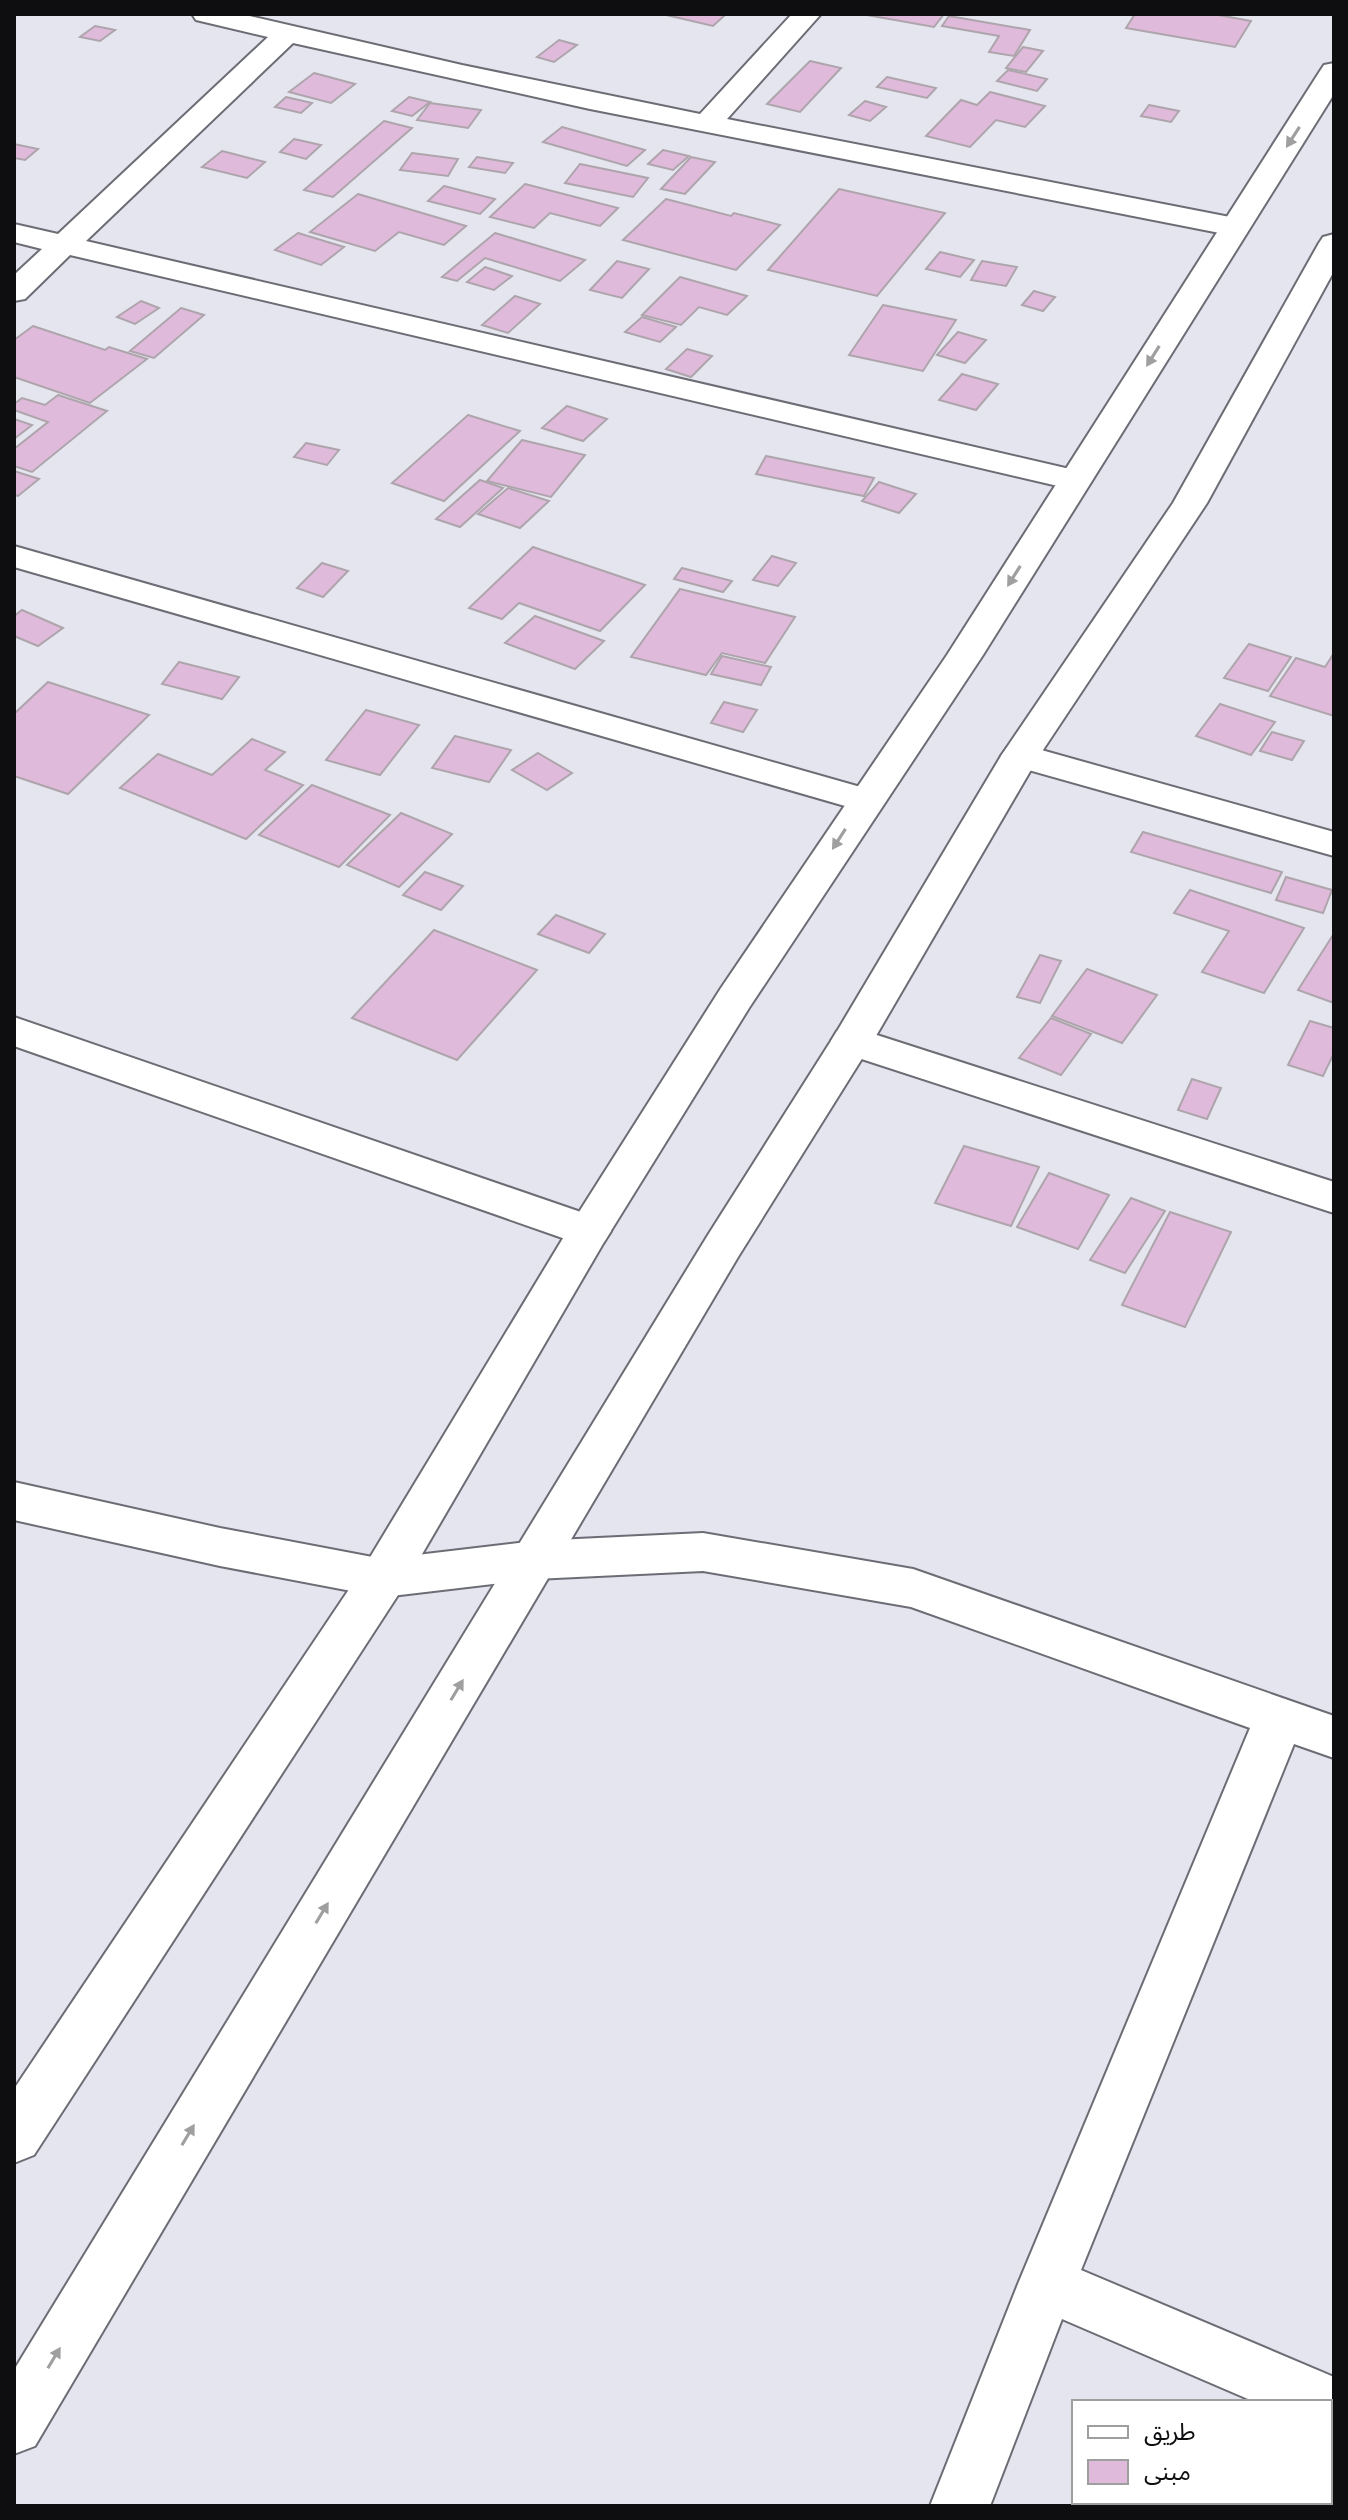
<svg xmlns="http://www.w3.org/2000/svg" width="1348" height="2520" font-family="'Times New Roman','Noto Sans Arabic',serif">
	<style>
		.building { fill: #e0badb; stroke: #aea5ac; stroke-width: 2 }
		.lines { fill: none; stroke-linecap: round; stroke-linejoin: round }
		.minor-casing { stroke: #6c6c75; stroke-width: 4 }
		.secondary-casing { stroke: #6c6c75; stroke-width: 4 }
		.minor { fill: #fff; fill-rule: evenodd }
		.secondary { fill: #fff; fill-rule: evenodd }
		.oneway { fill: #9f9fa0 }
	</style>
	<rect width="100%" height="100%" fill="#e5e5ef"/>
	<!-- building -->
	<g class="building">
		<path d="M662,14H726L713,26Z"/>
		<path d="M861,14H944L934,27Z"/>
		<path d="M1135,14H1213L1251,21L1235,47L1126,28Z"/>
		<path d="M949,16L1030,30L1014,56L989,52L999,36L942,26Z"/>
		<path d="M95,26L115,30L100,41L80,37Z"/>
		<path d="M559,40L577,45L554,62L537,57Z"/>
		<path d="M1023,47L1043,51L1026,72L1006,68Z"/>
		<path d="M810,61L841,68L800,112L767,104Z"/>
		<path d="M1008,70L1047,79L1037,91L997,81Z"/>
		<path d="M314,73L355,84L331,103L289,92Z"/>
		<path d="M887,77L936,88L927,98L877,87Z"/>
		<path d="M990,92L1045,106L1025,127L996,120L970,147L926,136L961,100L977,105Z"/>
		<path d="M286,97L312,103L301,113L275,107Z"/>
		<path d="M409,97L430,102L412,116L392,111Z"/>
		<path d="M865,101L886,107L870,121L849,115Z"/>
		<path d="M430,103L481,110L468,128L417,120Z"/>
		<path d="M1149,105L1179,111L1171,122L1141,116Z"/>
		<path d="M384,121L412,128L333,197L304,190Z"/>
		<path d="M562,127L645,150L627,166L543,142Z"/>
		<path d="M294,139L321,145L306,159L280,152Z"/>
		<path d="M14,144L38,149L25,160L14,158Z"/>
		<path d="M663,150L689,156L673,170L648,164Z"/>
		<path d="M222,151L265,162L247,178L202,167Z"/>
		<path d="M412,153L458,159L448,176L400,170Z"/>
		<path d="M477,157L513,163L505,173L469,167Z"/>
		<path d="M691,157L715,162L685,194L661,189Z"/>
		<path d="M580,164L648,178L633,197L565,183Z"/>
		<path d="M525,184L618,208L600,226L550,213L534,228L490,217Z"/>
		<path d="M444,186L495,199L480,214L428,201Z"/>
		<path d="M839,189L945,213L877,296L768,270Z"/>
		<path d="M358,194L466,226L444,245L399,232L375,251L310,232Z"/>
		<path d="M666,199L731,216L734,213L780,225L736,270L623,240Z"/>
		<path d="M298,233L344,247L321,265L275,250Z"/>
		<path d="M495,233L585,260L560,281L485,258L457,281L442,277Z"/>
		<path d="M940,252L974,260L960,277L926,269Z"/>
		<path d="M617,261L649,269L622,298L590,290Z"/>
		<path d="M982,261L1017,267L1006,286L971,280Z"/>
		<path d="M485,267L512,276L494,290L467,282Z"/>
		<path d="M680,277L747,296L727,315L699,307L681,325L642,315Z"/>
		<path d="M1034,291L1055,297L1043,311L1022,305Z"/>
		<path d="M515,296L540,304L508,333L482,325Z"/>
		<path d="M141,301L159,308L135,324L117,317Z"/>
		<path d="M883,305L956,320L923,371L849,355Z"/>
		<path d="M181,308L204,315L154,358L130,351Z"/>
		<path d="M642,317L676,327L660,342L625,332Z"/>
		<path d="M33,326L105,350L109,347L147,359L90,403L14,377V340Z"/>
		<path d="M958,332L986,340L965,363L937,355Z"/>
		<path d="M687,349L712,356L691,377L666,369Z"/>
		<path d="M962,374L998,384L976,410L939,400Z"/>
		<path d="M58,395L107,411L32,472L14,466V449L48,422L14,410V404L22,398L45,405Z"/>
		<path d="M567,406L607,419L583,441L542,428Z"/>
		<path d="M468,415L520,431L444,501L392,483Z"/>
		<path d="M14,419L32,425L14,439Z"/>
		<path d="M522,440L585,455L551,497L487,481Z"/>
		<path d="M306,443L339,450L327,465L294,457Z"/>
		<path d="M766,456L874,478L864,496L756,474Z"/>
		<path d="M14,471L39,479L18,496L14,495Z"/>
		<path d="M480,480L503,488L460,527L436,519Z"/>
		<path d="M879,482L916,494L899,513L862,501Z"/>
		<path d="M508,488L549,501L520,528L478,514Z"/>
		<path d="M533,547L645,585L600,631L519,603L502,619L469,608Z"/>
		<path d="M772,556L796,563L778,586L753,580Z"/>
		<path d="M322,563L348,571L323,597L297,588Z"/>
		<path d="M682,568L732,581L723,592L674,579Z"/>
		<path d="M680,589L795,617L765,663L722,653L706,675L631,657Z"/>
		<path d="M22,610L63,628L38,646L14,636V616Z"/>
		<path d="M535,616L604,641L575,669L505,643Z"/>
		<path d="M1249,644L1291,657L1268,691L1224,678Z"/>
		<path d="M1334,653V716L1270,696L1296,658L1325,667Z"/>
		<path d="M722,656L771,667L761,685L711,674Z"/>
		<path d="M179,662L239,677L222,699L162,684Z"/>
		<path d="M48,682L149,715L68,794L14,776V714Z"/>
		<path d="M724,702L757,710L743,732L711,723Z"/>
		<path d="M1220,704L1275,722L1251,755L1196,736Z"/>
		<path d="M366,710L419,725L380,775L326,760Z"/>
		<path d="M1272,732L1304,741L1292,760L1260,751Z"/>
		<path d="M455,736L511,750L489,782L432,768Z"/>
		<path d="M252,739L285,752L265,770L303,785L246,839L120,788L158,754L212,775Z"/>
		<path d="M538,753L572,773L547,790L512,770Z"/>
		<path d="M312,785L390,815L339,867L259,835Z"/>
		<path d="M401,813L452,834L399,887L347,865Z"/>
		<path d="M1143,832L1282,872L1271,893L1131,852Z"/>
		<path d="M425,872L463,886L441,910L403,895Z"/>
		<path d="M1286,877L1332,890L1323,913L1276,900Z"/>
		<path d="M1190,890L1304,928L1264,993L1202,972L1229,931L1174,913Z"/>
		<path d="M556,915L605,934L589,953L538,934Z"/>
		<path d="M434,930L537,970L457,1060L352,1018Z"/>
		<path d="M1333,935H1334V1003L1298,990Z"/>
		<path d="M1040,955L1061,961L1040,1003L1017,997Z"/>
		<path d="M1087,969L1157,995L1122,1043L1052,1016Z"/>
		<path d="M1051,1018L1091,1034L1061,1075L1019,1058Z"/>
		<path d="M1310,1021L1334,1028V1053L1323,1076L1288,1065Z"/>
		<path d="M1192,1079L1221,1088L1207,1119L1178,1110Z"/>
		<path d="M964,1146L1039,1167L1011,1226L935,1203Z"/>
		<path d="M1049,1173L1109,1195L1078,1249L1017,1227Z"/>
		<path d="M1131,1198L1165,1211L1125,1273L1090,1260Z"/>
		<path d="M1170,1212L1231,1232L1185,1327L1122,1305Z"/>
	</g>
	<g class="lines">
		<defs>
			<g id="minor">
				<path d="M192,14H241L462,65L700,114L792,14H821L727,119L1235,218L1246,221L1250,227L1246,233L1235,236L590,109L293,43L86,241L1087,473L1092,480L1087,487L1075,490L70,255L25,299L14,301V275L42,249L14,242V224L58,234L268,37L196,20Z"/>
				<path d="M14,546L878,792L884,800L878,808L865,812L852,808L14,567Z"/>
				<path d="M1020,744L1334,832V856L1007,764L1001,756L1007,748Z"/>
				<path d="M14,1017L604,1220L611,1231L604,1242L589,1247L574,1242L14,1046Z"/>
				<path d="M852,1027L1334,1182V1213L837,1051L831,1041L837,1031Z"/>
				<path d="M14,1482L220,1528L383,1559L535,1541L703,1533L913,1569L1334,1716V1758L1294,1744L1081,2270L1334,2377V2427L1330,2429V2402H1255L1062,2319L990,2506H930L1018,2284L1250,1728L911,1607L703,1571L535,1579L383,1597L220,1566L14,1520Z"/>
			</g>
			<g id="secondary">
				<path d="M1334,63V94L983,655L749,1008L604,1242L400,1592L34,2155L14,2163V2089L366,1564L574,1220L721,988L947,655L1320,71L1324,65Z"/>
				<path d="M1334,234V271L1207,503L1039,756L873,1041L738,1257L35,2446L14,2454V2370L708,1235L836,1033L1001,756L1173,503L1319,243L1323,237Z"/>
			</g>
		</defs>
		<!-- minor casing -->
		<use href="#minor" class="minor-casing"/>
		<!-- secondary casing -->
		<use href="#secondary" class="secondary-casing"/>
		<!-- minor -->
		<use href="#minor" class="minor"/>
		<!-- secondary -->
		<use href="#secondary" class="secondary"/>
	</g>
	<!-- one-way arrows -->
	<defs><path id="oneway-solid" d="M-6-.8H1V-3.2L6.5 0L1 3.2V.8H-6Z" transform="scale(2)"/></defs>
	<g class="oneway">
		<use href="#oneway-solid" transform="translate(1293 137) rotate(123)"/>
		<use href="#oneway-solid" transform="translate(1153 356) rotate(122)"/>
		<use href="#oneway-solid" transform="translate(1014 576) rotate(122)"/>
		<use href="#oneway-solid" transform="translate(839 839) rotate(123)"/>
		<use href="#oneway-solid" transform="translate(457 1690) rotate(-59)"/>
		<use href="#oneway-solid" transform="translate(322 1913) rotate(-59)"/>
		<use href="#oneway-solid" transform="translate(188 2135) rotate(-59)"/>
		<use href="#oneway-solid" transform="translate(54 2358) rotate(-59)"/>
	</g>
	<!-- border -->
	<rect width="1348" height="2520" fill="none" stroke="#0e0e11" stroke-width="32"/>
	<!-- legend -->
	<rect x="1072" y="2400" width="260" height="104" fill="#ffffff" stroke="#9f9fa0" stroke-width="2"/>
	<rect x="1088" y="2426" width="40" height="12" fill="#ffffff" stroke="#9f9fa0" stroke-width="2"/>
	<text x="1144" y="2440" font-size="24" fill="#0e0e11">طريق</text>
	<rect x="1088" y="2460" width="40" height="24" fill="#e0badb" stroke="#9f9fa0" stroke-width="2"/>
	<text x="1144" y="2480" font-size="24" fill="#0e0e11">مبنى</text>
</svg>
